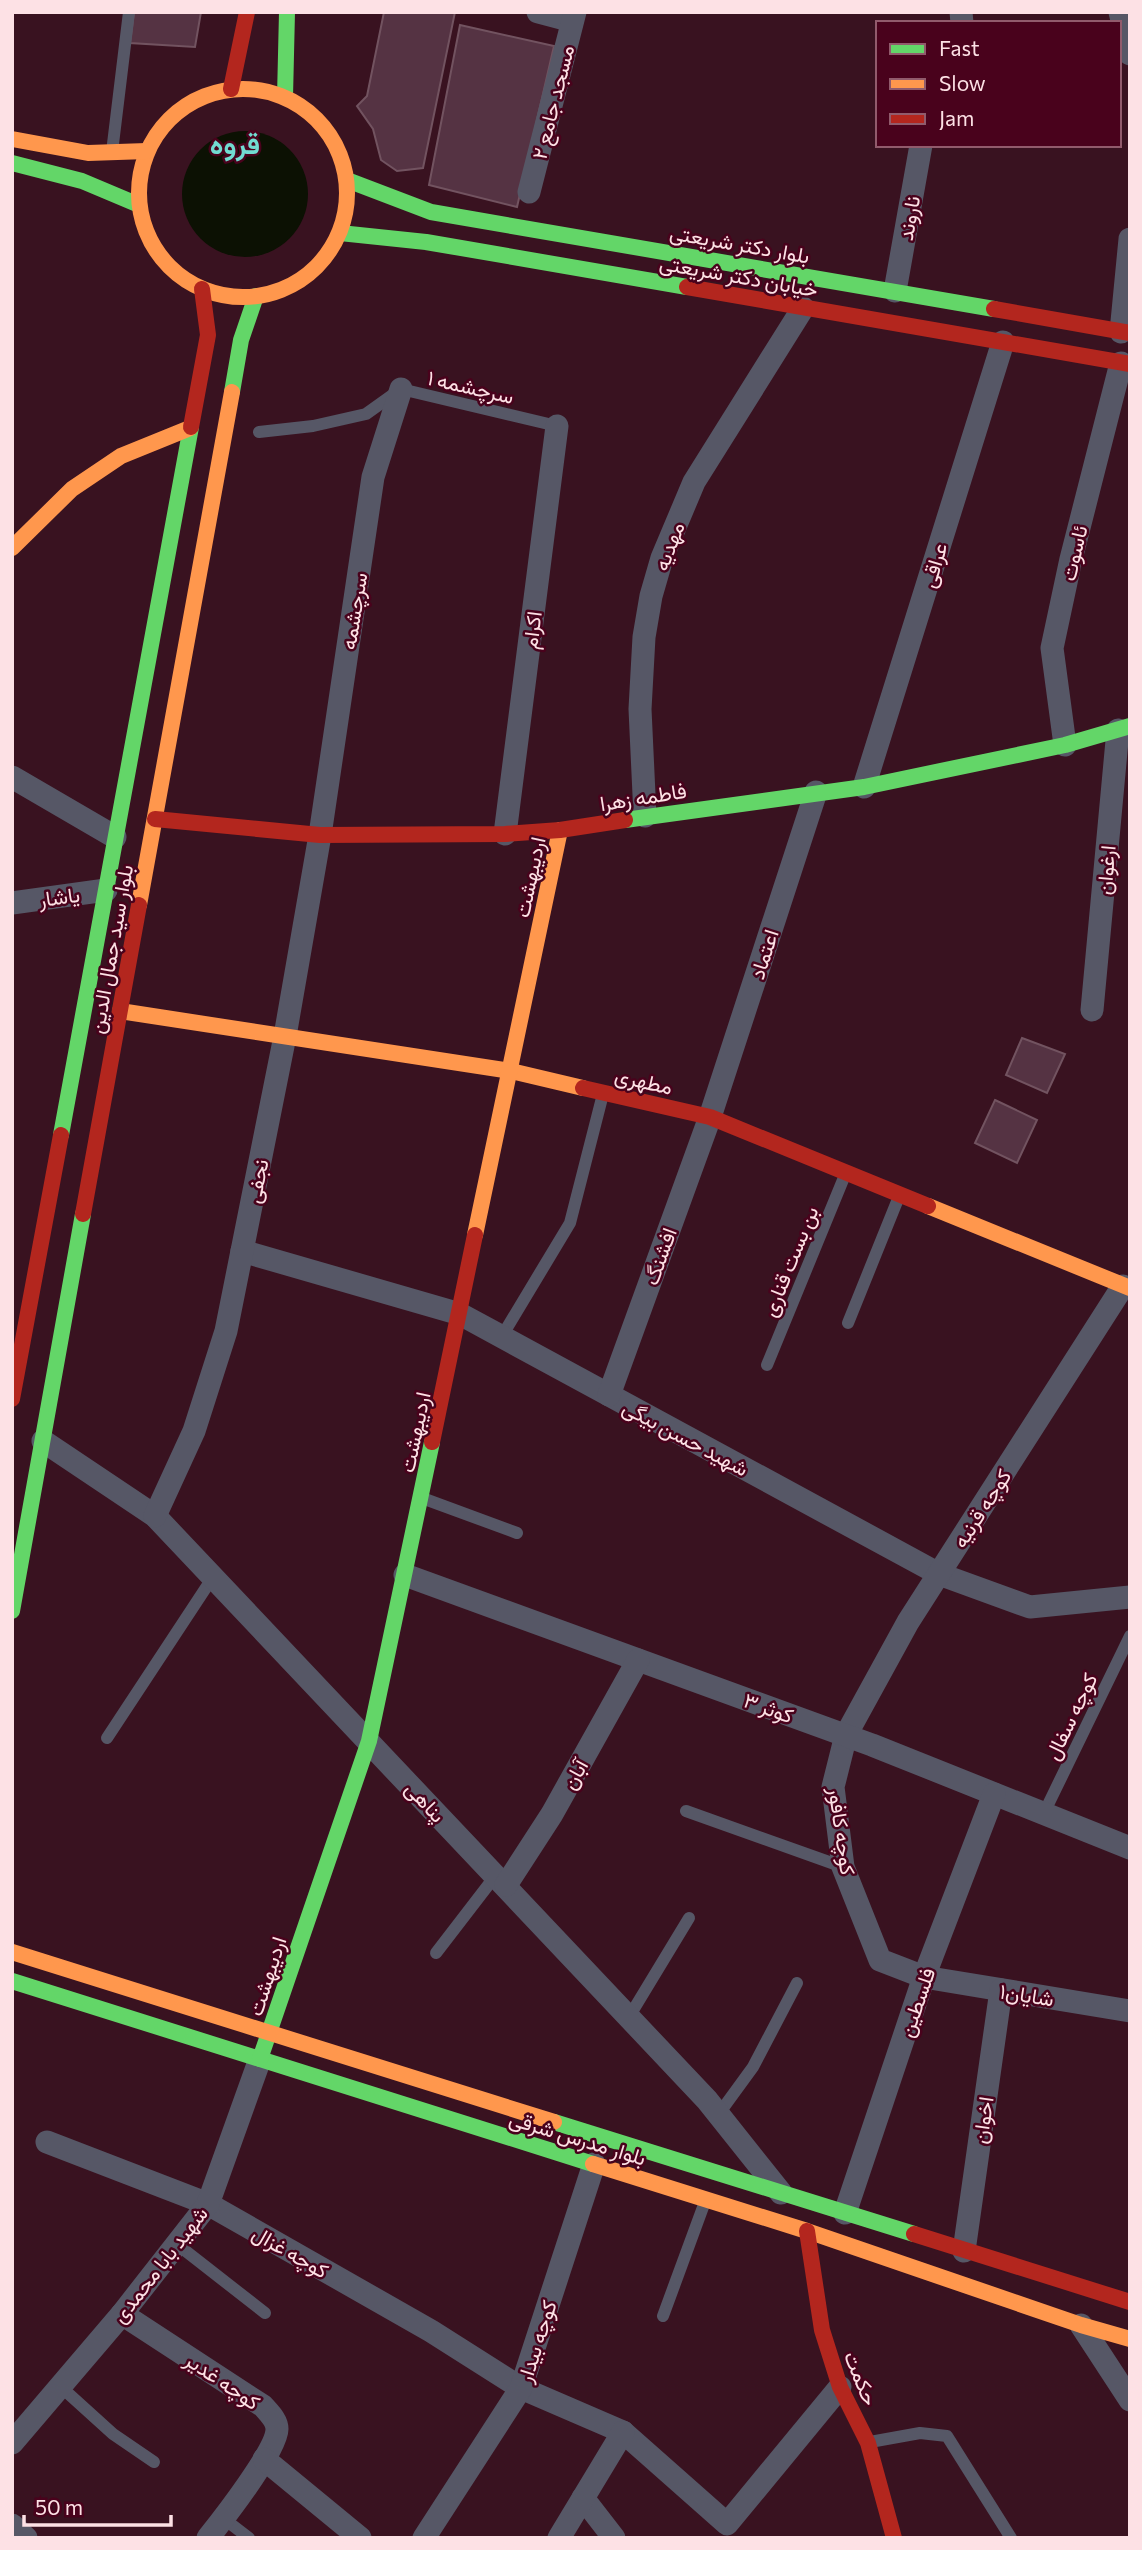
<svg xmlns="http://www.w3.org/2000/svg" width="1142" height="2550" font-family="Commissioner,Vazirmatn,sans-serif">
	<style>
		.water { fill: #0c1103 }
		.building { fill: #553343; stroke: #725360; stroke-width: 2 }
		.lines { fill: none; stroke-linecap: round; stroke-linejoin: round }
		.lane { stroke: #565766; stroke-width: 12 }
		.street { stroke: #565766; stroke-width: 23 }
		.fast { stroke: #63d668; stroke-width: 16 }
		.slow { stroke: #ff974d; stroke-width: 16 }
		.jam { stroke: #b3261e; stroke-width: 16 }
		.labels { text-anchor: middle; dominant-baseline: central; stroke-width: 5; stroke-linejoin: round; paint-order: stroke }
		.street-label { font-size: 21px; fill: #fde1e5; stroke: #49021c }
		.district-label { font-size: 28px; font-weight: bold; fill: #71dbd1; stroke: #49021c }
	</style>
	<rect width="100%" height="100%" fill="#391220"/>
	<!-- water -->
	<circle class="water" cx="245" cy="194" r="63"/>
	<!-- building -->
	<g class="building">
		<path d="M134,12H201L195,47L130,43Z"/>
		<path d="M384,12H455L423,168L397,171L381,160L373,129L357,106L367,96Z"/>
		<path d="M460,25L554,46L517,207L429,185Z"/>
		<path d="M1022,1038L1065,1054L1047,1093L1006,1075Z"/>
		<path d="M995,1100L1037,1120L1017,1163L975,1143Z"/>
	</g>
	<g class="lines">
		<!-- lane -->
		<g class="lane">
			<path d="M112,152L129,12"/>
			<path d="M259,432L313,426L366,414L401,389L557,426"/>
			<path d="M848,1323L900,1194"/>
			<path d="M502,1336L570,1223L603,1094"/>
			<path d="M767,1365L845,1175"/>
			<path d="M422,1498L517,1533"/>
			<path d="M107,1738L213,1577"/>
			<path d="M686,1811L843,1867"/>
			<path d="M1044,1813L1130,1636"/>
			<path d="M436,1953L496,1875"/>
			<path d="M629,2017L689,1918"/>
			<path d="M718,2115L753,2067L797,1983"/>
			<path d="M178,2245L265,2313"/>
			<path d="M663,2316L706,2199"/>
			<path d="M60,2386L113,2434L154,2462"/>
			<path d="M870,2442L920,2433L947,2436L1011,2538"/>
			<path d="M223,2518L249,2538"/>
		</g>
		<!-- street -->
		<g class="street">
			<path d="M538,12L572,21"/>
			<path d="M961,12L962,23"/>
			<path d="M1120,12L1130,54"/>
			<path d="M529,192L575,12"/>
			<path d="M895,291L921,145"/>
			<path d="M1121,332L1130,239"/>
			<path d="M1065,745L1052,648L1071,559L1121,363"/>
			<path d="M12,777L115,837"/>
			<path d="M864,787L1003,342"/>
			<path d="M645,816L640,709L644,637L651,596L662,558L694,482L803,308"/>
			<path d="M505,834L557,426"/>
			<path d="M12,903L106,890"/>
			<path d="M1092,1010L1118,730"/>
			<path d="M242,1251L460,1314L939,1574L1030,1607L1130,1597"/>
			<path d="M1123,1286L908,1622L846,1735L833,1787L843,1867L880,1960L924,1977L1130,2011"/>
			<path d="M609,1395L710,1117L816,792"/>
			<path d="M43,1441L155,1516L707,2100L781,2193"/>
			<path d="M155,1516L194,1431L226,1331L285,1036L320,835L373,477L401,389"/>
			<path d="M405,1575L872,1745L1130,1848"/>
			<path d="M506,1885L552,1814L638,1660"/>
			<path d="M47,2142L208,2204L431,2331L521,2388L623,2432L727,2524L840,2387"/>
			<path d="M845,2213L924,1977L994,1794"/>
			<path d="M964,2251L1001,1990"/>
			<path d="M122,2314L263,2406C269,2413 277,2420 277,2429C277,2450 223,2519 208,2538"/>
			<path d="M1081,2325L1130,2400"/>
			<path d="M12,2443L122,2314L208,2204L260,2059"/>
			<path d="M264,2459L360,2538"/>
			<path d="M583,2498L614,2538"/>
			<path d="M12,2525L26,2538"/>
			<path d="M424,2538L521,2388L594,2164"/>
			<path d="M559,2538L623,2432"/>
		</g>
		<!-- fast -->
		<g class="fast">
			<path d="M285,97L287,12"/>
			<path d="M12,163L82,181L139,205"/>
			<path d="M347,180L431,212L994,309"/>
			<path d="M340,233L426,242L687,287"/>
			<path d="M232,392L241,340L256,296"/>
			<path d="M625,820L864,787L1065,745L1130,726"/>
			<path d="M61,1135L191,427"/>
			<path d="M12,1611L83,1214"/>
			<path d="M12,1981L593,2164"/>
			<path d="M260,2059L369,1741L432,1442"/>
			<path d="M554,2122L914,2234"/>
		</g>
		<!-- slow -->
		<g class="slow">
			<circle cx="243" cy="193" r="104"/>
			<path d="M12,139L88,153L147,151"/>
			<path d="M12,548L72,489L121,456L190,428"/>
			<path d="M139,905L232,392"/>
			<path d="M120,1011L511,1071L583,1088"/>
			<path d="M928,1206L1130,1288"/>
			<path d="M475,1235L560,830"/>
			<path d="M12,1952L554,2122"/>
			<path d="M593,2164L807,2231L1081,2325L1130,2339"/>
		</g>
		<!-- jam -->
		<g class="jam">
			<path d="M231,89L247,12"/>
			<path d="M687,287L1130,364"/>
			<path d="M994,309L1130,333"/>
			<path d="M191,427L208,335L202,289"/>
			<path d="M155,819L320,835L505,834L560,830L625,820"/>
			<path d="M583,1088L710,1117L928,1206"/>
			<path d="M83,1214L139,905"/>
			<path d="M12,1399L61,1135"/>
			<path d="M432,1442L475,1235"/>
			<path d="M807,2231L822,2330L840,2387L868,2443L894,2538"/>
			<path d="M914,2234L1130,2302"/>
		</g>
	</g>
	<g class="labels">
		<!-- street labels -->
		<g class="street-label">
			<text transform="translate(552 102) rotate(-76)">مسجد جامع ۲</text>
			<text transform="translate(908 218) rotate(-80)">ناروند</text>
			<text transform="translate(740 243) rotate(10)">بلوار دکتر شریعتی</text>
			<text transform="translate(739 275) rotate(10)">خیابان دکتر شریعتی</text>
			<text transform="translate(471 386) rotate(13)">سرچشمه ۱</text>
			<text transform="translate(668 546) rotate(-69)">مهدیه</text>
			<text transform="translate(1073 553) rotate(-77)">ئاسوت</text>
			<text transform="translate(933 565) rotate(-73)">عراقی</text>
			<text transform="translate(353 611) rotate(-81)">سرچشمه</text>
			<text transform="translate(531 630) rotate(-83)">اکرام</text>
			<text transform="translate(643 796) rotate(-9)">فاطمه زهرا</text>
			<text transform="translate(1105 870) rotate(-85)">ارغوان</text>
			<text transform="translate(529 877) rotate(-78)">اردیبهشت</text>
			<text transform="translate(59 896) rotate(-8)">یاشار</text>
			<text transform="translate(110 949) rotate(-80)">بلوار سید جمال الدین</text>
			<text transform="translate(763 954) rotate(-72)">اعتماد</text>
			<text transform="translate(644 1080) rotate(13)">مطهری</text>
			<text transform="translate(256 1181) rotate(-79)">نجفی</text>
			<text transform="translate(659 1256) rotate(-70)">افشنگ</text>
			<text transform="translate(789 1261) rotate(-68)">بن بست قناری</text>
			<text transform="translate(414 1432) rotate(-78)">اردیبهشت</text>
			<text transform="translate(686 1437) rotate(28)">شهید حسن بیگی</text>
			<text transform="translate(981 1508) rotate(-57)">کوچه قرنیه</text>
			<text transform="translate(769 1707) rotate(20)">کوثر ۳</text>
			<text transform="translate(1070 1716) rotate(-64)">کوچه سفال</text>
			<text transform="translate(574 1774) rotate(-61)">آبان</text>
			<text transform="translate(426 1801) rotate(47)">پناهی</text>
			<text transform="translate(843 1831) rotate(82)">کوچه کافور</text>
			<text transform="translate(266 1976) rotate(-72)">اردیبهشت</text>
			<text transform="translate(1027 1994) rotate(9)">شایان۱</text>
			<text transform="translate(916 2002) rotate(-71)">فلسطین</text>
			<text transform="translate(982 2120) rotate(-82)">اخوان</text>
			<text transform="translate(578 2137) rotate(17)">بلوار مدرس شرقی</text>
			<text transform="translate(291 2251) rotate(30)">کوچه غزال</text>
			<text transform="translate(159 2264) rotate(-52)">شهید بابا محمدی</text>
			<text transform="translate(536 2341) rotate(-72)">کوچه بیدار</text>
			<text transform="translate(862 2378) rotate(68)">حکمت</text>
			<text transform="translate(223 2380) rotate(34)">کوچه غدیر</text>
		</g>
		<!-- district labels -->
		<g class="district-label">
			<text x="235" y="143">قروه</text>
		</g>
	</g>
	<!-- border -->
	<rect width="1142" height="2550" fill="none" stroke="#fde1e5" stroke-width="28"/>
	<!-- legend -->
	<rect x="876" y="21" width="245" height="126" fill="#49021c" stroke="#915b6c" stroke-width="2"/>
	<rect x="890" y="44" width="35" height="10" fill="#63d668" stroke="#915b6c" stroke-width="2"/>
	<text x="939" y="56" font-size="21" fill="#fde1e5">Fast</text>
	<rect x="890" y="79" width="35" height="10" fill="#ff974d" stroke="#915b6c" stroke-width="2"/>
	<text x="939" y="91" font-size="21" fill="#fde1e5">Slow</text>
	<rect x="890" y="114" width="35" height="10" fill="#b3261e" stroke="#915b6c" stroke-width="2"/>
	<text x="939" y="126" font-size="21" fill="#fde1e5">Jam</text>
	<!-- scale -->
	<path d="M24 2515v10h147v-10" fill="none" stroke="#fde1e5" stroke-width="3.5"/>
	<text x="35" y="2515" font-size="21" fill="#fde1e5" stroke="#49021c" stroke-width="5" paint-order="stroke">50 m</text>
</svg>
